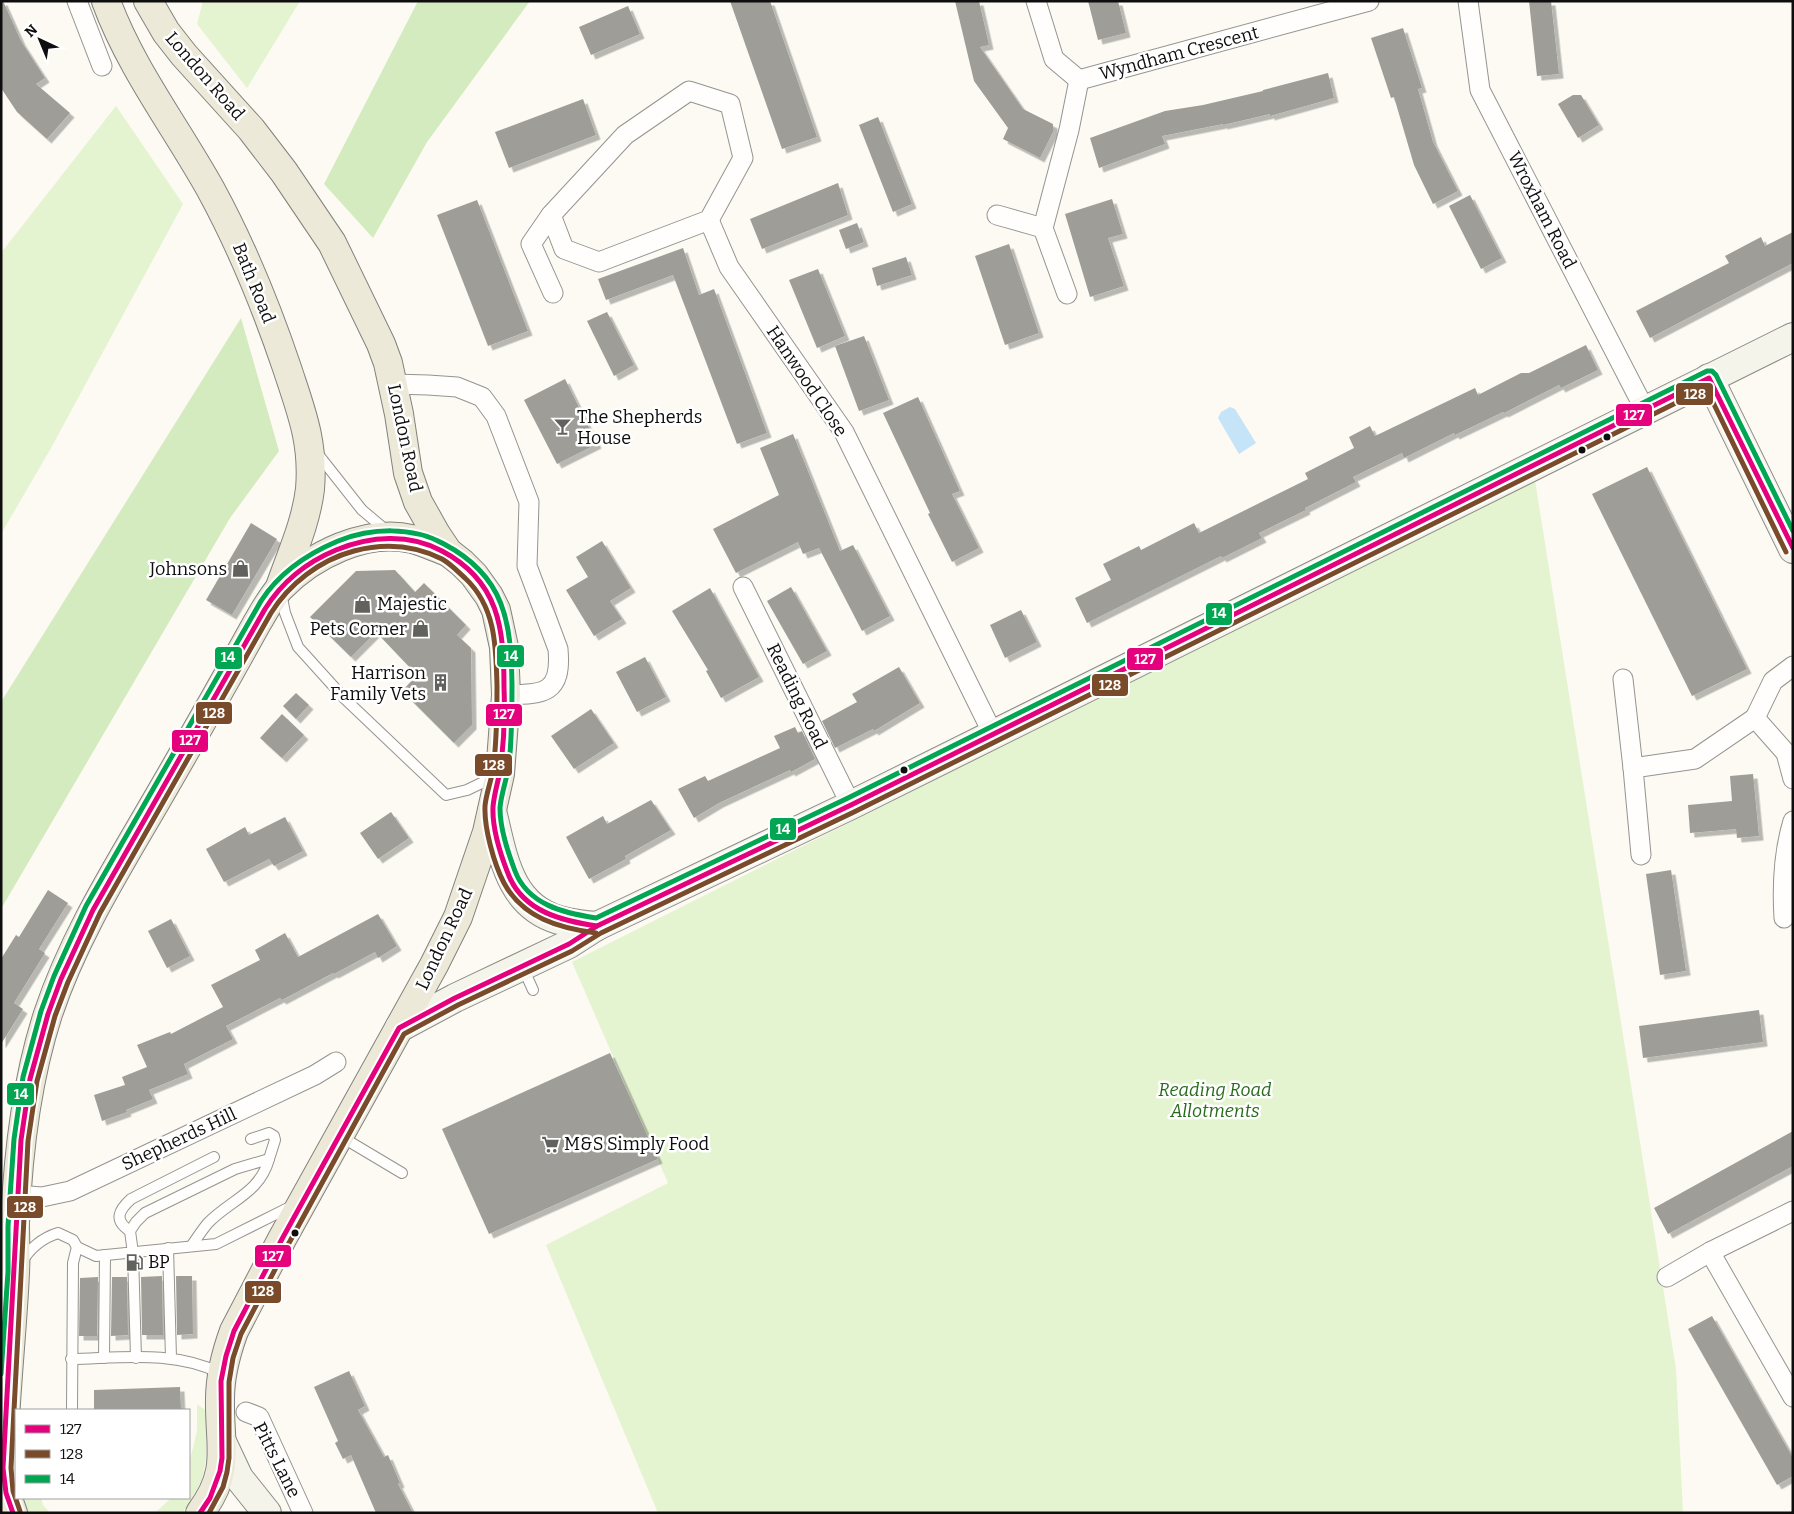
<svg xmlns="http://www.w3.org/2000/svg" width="1794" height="1514" font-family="Bitter,serif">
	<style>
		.green { fill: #e4f3d0 }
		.forest { fill: #d3ebbe }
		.water { fill: #c6e4f8 }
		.building { fill: #9f9d98; filter: url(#shadow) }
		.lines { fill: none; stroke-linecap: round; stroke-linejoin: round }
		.lane-casing { stroke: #959491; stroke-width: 12 }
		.street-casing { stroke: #959491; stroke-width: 21 }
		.secondary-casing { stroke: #8c8b87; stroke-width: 30 }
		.primary-casing { stroke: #82827e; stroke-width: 30 }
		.lane { stroke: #fffefd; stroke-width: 10 }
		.street { stroke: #fffefd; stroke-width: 19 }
		.secondary { stroke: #f5f4ea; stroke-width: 28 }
		.primary { stroke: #ede9d8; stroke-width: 28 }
		.bus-1-casing { stroke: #fff; stroke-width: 9 }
		.bus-2-casing { stroke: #fff; stroke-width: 9 }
		.bus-3-casing { stroke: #fff; stroke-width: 9 }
		.bus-1 { stroke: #e5007d; stroke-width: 5 }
		.bus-2 { stroke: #7a4b2a; stroke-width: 5 }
		.bus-3 { stroke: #00a651; stroke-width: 5 }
		.bus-dot { fill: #0e0e0e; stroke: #fff; stroke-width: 2 }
		.labels { text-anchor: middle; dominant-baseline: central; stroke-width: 5; stroke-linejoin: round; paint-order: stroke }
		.street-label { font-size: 18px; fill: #0e0e0e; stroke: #fff }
		.poi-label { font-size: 18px; fill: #0e0e0e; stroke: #fff; text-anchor: start }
		.park-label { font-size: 18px; font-style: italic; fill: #266b19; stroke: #fff }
		.line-badge { stroke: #fff; stroke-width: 2 }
		.badge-label { font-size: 14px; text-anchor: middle; font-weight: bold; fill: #fff }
	</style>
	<defs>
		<filter id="shadow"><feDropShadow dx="4.5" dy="4.5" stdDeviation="0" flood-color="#0004"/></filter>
	</defs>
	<rect width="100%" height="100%" fill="#fcfaf2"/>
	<!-- green -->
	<g class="green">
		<path d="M203,1H300L247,88L197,24Z"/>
		<path d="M116,106L183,204L51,448L1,534V253Z"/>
		<path d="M1534,474L1676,1369L1683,1513H658L546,1245L668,1183L572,962L1327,583Z"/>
		<path d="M197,1404L205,1410C207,1453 211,1477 182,1513H155L171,1498H189V1464L197,1431Z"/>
		<path d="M20,1498H41L43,1505L50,1513H29Z"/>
	</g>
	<!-- forest -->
	<g class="forest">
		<path d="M418,1H530L427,142L373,238L324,184Z"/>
		<path d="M241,318L279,451L230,518L1,909V702Z"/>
	</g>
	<!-- water -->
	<path class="water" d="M1230,407L1235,409L1256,443L1239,454L1218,418L1221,412Z"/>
	<!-- building -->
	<g class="building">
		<path d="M1,1H3L21,41L45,78L36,84L70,113L47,139L17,112L1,88Z"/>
		<path d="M730,1H770L817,137L782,149Z"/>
		<path d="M955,1H979L989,45L980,47L1023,109L1053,124V132L1040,158L1003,139L1008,128L974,81Z"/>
		<path d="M1088,1H1118L1126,33L1098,40Z"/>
		<path d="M1529,1H1551L1559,74L1537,76Z"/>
		<path d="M628,6L640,34L591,55L579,27Z"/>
		<path d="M1403,28L1422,88L1418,89L1433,142L1458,191L1433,204L1414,165L1394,97L1391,98L1371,38Z"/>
		<path d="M1328,73L1334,98L1270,116V114L1223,125V124L1162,136L1165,144L1099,168L1090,138L1165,111L1203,105L1263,91V90Z"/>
		<path d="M1573,95H1581L1599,125L1578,138L1558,104Z"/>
		<path d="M583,99L596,135L509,168L495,132Z"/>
		<path d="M878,117L912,204L893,212L859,125Z"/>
		<path d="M838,183L848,215L762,249L750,219Z"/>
		<path d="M1470,195L1502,258L1481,269L1449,206Z"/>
		<path d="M1112,199L1123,234L1108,238L1124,286L1090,297L1065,214Z"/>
		<path d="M477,200L528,331L488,346L437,215Z"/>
		<path d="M857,223L864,242L846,249L839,230Z"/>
		<path d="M1793,232V263L1650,338L1636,311L1729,263L1725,256L1761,237L1765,246Z"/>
		<path d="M1009,244L1039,333L1005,345L975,256Z"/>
		<path d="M683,248L699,295L714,289L767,433L737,444L673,275L606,300L598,279Z"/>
		<path d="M906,257L912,275L877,286L872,268Z"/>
		<path d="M818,269L845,336L817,348L789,280Z"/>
		<path d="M607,312L634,365L614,376L587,321Z"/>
		<path d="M864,336L889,400L859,411L835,346Z"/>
		<path d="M1586,345L1598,370L1561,388L1559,385L1504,413L1503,412L1455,435L1454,433L1404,458L1402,453L1353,477L1356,482L1305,508L1306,510L1259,533L1262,538L1222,558L1221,556L1087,623L1075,598L1111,580L1103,564L1139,546L1141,550L1194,523L1199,533L1308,479L1305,473L1354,448L1349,437L1370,426L1375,436L1475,388L1478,395L1521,373H1529Z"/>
		<path d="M565,379L597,444L557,464L524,400Z"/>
		<path d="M918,397L960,491L952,494L979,548L952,562L928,514L930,513L883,413Z"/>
		<path d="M793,434L840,551L853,545L890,616L862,631L819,548L803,554L798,542L736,573L713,529L779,495L760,448Z"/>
		<path d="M1647,467L1747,669L1692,696L1592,494Z"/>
		<path d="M251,523L277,539L232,615L206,600Z"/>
		<path d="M602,541L631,588L610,601L622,619L594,636L566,590L588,577L576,557Z"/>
		<path d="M395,570L415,592L424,583L466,625L457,635L471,648L472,725L454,743L402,691L417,675L376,632L351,657L310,617L356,571Z"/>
		<path d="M791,587L827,651L803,664L767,601Z"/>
		<path d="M710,588L759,677L721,698L706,671L708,670L672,611Z"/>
		<path d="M1021,610L1037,642L1005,658L990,625Z"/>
		<path d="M645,657L666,697L637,712L616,672Z"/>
		<path d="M899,667L920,703L874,731L873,729L835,748L822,721L857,702L852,694Z"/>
		<path d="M296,693L309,705L296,719L283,706Z"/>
		<path d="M591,709L614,743L574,769L551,736Z"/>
		<path d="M282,714L304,735L282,758L260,738Z"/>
		<path d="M795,727L798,733L802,731L815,759L791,772L790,770L719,803L694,818L678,789L705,776L708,781L780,748L774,736Z"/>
		<path d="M1753,774L1759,836L1737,838L1736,829L1690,833L1688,805L1732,801L1730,776Z"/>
		<path d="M651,800L671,830L625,856L626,859L589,879L566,837L603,816L607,824Z"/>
		<path d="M391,812L409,838L378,859L360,833Z"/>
		<path d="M285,817L303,851L274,866L269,859L224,882L206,849L245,827L249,835Z"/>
		<path d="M1671,870L1686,971L1660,975L1646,874Z"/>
		<path d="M48,890L68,903L39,949L45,953L14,1003L23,1009L1,1044V959L16,935L19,937Z"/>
		<path d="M378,914L397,946L378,958L375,952L334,974L333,973L282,1000L280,998L226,1026L233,1039L184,1064L188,1074L149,1090L153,1099L126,1110L127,1112L102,1121L94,1095L125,1085L122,1077L147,1067L137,1045L170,1032L171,1034L223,1007L211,985L260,960L255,950L285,933L298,957Z"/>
		<path d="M171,919L190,956L167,968L148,931Z"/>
		<path d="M1759,1010L1763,1042L1643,1058L1639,1026Z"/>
		<path d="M610,1053L658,1159L489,1234L442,1129Z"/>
		<path d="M1793,1131V1166L1668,1234L1654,1208Z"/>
		<path d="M162,1276L163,1335H142L141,1277Z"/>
		<path d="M176,1276H192L193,1334L177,1335Z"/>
		<path d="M98,1277L97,1336H79L80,1278Z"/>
		<path d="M112,1277H127L128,1335L111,1336Z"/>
		<path d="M1712,1316L1793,1458V1476L1777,1485L1688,1329Z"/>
		<path d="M349,1371L365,1406L358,1410L384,1457L388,1455L400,1483L398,1484L413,1513H376L351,1455L343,1459L335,1443L338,1441L314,1387Z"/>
		<path d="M180,1387L181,1410H94V1390Z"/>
	</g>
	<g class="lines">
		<defs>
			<g id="lane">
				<path d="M317,453L362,510L387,531"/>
				<path d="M281,593L285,613L298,647L345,699L446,795L467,790L494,777"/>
				<path d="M523,968L533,990"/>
				<path d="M340,1136L402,1173"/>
				<path d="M251,1139L269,1133L274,1136L275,1140L269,1159"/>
				<path d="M130,1231C113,1220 119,1210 131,1199L214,1157"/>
				<path d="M168,1248L171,1358"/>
				<path d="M21,1263C30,1248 42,1238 58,1233L73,1240L77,1247L96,1256L216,1244L292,1206"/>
				<path d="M104,1358L105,1255"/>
				<path d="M136,1358L133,1253L130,1231L136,1222L145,1213L235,1169L269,1159C260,1193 230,1200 208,1223C202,1230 197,1238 192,1245"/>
				<path d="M71,1359C121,1358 174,1350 220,1373"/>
				<path d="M72,1410L73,1263L77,1247"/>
			</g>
			<g id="street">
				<path d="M77,1L102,66"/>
				<path d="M1036,1L1054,59L1079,80L1369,1"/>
				<path d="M1468,1L1480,90L1645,410"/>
				<path d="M689,91L730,104L743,158L709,220L599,262L564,249L551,215L625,135Z"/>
				<path d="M551,215L531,244L553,293"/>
				<path d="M997,215L1043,228"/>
				<path d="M709,220L729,267L844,432L993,734"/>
				<path d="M1067,294L1043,228L1069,130L1079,80"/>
				<path d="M393,384L428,385L457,387L482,397L496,416L529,502L527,566L558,649C562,694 544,694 506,695"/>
				<path d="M743,587L851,805"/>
				<path d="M1793,666L1773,681L1755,718L1786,753L1793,779"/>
				<path d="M1623,679L1633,768"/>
				<path d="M1641,855L1633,768L1695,759L1755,718"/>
				<path d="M1784,918C1782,886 1784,851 1793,821"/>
				<path d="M17,1195L42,1197L70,1191L315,1075L336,1062"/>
				<path d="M1710,1252L1793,1397"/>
				<path d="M1667,1277L1710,1252L1793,1211"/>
				<path d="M246,1412L259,1417L303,1513"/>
			</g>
			<g id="secondary">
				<path d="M1709,378L1793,549"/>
				<path d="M492,811C503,854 508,905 559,920C571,923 584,925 597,926"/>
				<path d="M399,1028L455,998L569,944L597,926L851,805L1793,337"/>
				<path d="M223,1444L239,1478L267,1513"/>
			</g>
			<g id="primary">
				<path d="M106,1C131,69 176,127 211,190C242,247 266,306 287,368C301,411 314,442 310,489C306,523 291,555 280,587"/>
				<path d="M148,1L166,32L184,55L251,129L284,172L332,243L381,344L388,363L399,414L408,473L418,502L436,534L448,552L462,563L474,575L489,596L496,610L504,647L506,695L500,774L487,832L458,917L434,965L282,1239L234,1331C226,1353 220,1375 220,1399C219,1447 232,1470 200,1513"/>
				<path d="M13,1513L6,1493L3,1468C4,1403 12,1338 15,1273C16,1257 15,1240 15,1223C18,1152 26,1082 48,1014C74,936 118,867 159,796C192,739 225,681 257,623C264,611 271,598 280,588C312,555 366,528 412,539C424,542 436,548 448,552"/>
			</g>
		</defs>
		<!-- lane casing -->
		<use href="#lane" class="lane-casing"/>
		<!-- street casing -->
		<use href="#street" class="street-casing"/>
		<!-- secondary casing -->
		<use href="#secondary" class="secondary-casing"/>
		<!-- primary casing -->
		<use href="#primary" class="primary-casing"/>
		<!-- lane -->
		<use href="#lane" class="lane"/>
		<!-- street -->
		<use href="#street" class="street"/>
		<!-- secondary -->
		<use href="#secondary" class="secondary"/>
		<!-- primary -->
		<use href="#primary" class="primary"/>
		<defs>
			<g id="bus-1">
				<path d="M13,1513L6,1493L3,1468L21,1140L30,1079L48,1014L61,979L93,910L265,609C282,582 307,562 336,550C370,536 409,533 442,551C499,581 504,628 504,687C505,713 504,740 501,766C499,779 494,793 493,807C492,829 501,856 509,876C524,912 563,921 597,926"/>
				<path d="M200,1513L210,1498L220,1471L222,1458L221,1381L226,1356L234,1331L282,1239L399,1028L455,998L569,944L597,926L851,805L1709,378L1793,548"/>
			</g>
			<g id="bus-2">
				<path d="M20,1511L13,1491L11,1468L28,1141L37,1081L55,1016L68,982L100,913L271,613C289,584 320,560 354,551C384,543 414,545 442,559C451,564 457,571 465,578C496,607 496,647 497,686C497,714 497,742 493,769C491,782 486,794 485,806C484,828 494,864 504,883C523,918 559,928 596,933"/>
				<path d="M209,1513L223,1487L227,1472L229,1458V1382L233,1358L241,1334L289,1243L404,1034L458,1005L572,951L601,933L854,812L1706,388L1786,552"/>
			</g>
			<path id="bus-3" d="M1,1374L8,1272V1226L14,1139L23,1077L41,1011L54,976L86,906L261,601C279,573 307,554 338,541C371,528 412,526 444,544C505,576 511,622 512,684C512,711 512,738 509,764C507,779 501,794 500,808C500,829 508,852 515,871C528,905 564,913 596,918L848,798L1707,371H1712L1716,375L1793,531"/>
		</defs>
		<!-- bus-1 casing -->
		<use href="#bus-1" class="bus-1-casing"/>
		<!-- bus-2 casing -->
		<use href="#bus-2" class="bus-2-casing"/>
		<!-- bus-3 casing -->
		<use href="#bus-3" class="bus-3-casing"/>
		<!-- bus-1 -->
		<use href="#bus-1" class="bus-1"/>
		<!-- bus-2 -->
		<use href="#bus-2" class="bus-2"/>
		<!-- bus-3 -->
		<use href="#bus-3" class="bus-3"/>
	</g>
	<!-- icons -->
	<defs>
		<symbol id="bar-bare" viewBox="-9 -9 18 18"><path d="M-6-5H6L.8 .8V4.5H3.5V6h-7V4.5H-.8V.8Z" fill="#61615e" stroke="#fff" stroke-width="2.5" paint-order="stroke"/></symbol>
		<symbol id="shop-bare" viewBox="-9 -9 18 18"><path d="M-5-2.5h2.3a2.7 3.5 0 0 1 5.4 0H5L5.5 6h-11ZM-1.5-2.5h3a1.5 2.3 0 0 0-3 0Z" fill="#61615e" stroke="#fff" stroke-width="2.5" paint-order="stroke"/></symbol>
		<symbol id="building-bare" viewBox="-9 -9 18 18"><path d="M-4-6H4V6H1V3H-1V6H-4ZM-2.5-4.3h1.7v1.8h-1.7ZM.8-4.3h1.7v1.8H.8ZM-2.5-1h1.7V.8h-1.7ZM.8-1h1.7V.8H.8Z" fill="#61615e" stroke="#fff" stroke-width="2.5" paint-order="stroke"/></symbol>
		<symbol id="supermarket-bare" viewBox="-9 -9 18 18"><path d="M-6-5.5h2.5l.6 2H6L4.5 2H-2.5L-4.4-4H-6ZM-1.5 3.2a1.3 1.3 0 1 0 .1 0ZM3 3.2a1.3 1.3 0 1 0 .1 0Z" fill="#61615e" stroke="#fff" stroke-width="2.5" paint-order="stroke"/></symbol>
		<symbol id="fuel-bare" viewBox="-9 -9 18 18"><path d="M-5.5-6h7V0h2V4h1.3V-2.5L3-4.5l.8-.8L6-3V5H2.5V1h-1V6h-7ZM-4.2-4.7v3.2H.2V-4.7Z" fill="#61615e" stroke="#fff" stroke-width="2.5" paint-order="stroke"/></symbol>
	</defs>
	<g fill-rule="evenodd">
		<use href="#bar-bare" x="550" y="414" width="25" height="25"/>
		<use href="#shop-bare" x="228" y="556" width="25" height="25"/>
		<use href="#shop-bare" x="350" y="592" width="25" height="25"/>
		<use href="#shop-bare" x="408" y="616" width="25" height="25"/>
		<use href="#building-bare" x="428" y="670" width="25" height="25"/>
		<use href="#supermarket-bare" x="538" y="1132" width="25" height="25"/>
		<use href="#fuel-bare" x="122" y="1250" width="25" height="25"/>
	</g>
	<!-- markers -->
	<g class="bus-dot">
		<circle cx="1607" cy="437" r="4.5"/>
		<circle cx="1582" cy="450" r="4.5"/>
		<circle cx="904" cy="770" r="4.5"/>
		<circle cx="295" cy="1233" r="4.5"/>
	</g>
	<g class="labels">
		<!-- street labels -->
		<g class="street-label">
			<text transform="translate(1179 53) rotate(-15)">Wyndham Crescent</text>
			<text transform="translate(205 76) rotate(49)">London Road</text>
			<text transform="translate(1542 210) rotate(63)">Wroxham Road</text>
			<text transform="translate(254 283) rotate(68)">Bath Road</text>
			<text transform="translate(807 381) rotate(56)">Hanwood Close</text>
			<text transform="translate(405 438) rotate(78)">London Road</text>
			<text transform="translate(797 696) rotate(64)">Reading Road</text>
			<text transform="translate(444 939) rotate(-65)">London Road</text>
			<text transform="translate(179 1139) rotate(-25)">Shepherds Hill</text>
			<text transform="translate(277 1460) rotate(63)">Pitts Lane</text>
		</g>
		<!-- poi labels -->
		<g class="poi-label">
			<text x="577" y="417">The Shepherds<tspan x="577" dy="21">House</tspan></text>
			<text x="227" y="569" text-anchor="end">Johnsons</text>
			<text x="377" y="604">Majestic</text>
			<text x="407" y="629" text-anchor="end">Pets Corner</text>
			<text x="426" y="673" text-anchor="end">Harrison<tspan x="426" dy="21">Family Vets</tspan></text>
			<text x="564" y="1144">M&amp;S Simply Food</text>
			<text x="148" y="1262">BP</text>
		</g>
		<!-- park labels -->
		<g class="park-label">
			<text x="1215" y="1090">Reading Road<tspan x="1215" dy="21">Allotments</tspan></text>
		</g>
	</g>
	<g class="line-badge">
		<rect x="1675" y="382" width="39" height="24" rx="5" fill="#7a4b2a"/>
		<rect x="1615" y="403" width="38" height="24" rx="5" fill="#e5007d"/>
		<rect x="1205" y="602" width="28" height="24" rx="5" fill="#00a651"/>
		<rect x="496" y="644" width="29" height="24" rx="5" fill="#00a651"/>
		<rect x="214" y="646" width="29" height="24" rx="5" fill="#00a651"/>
		<rect x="1126" y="647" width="38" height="24" rx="5" fill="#e5007d"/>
		<rect x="1091" y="673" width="38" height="24" rx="5" fill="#7a4b2a"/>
		<rect x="195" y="701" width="38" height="24" rx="5" fill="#7a4b2a"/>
		<rect x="485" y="703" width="38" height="24" rx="5" fill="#e5007d"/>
		<rect x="171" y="729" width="38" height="24" rx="5" fill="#e5007d"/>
		<rect x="474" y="753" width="39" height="24" rx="5" fill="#7a4b2a"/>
		<rect x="769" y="817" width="28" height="24" rx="5" fill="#00a651"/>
		<rect x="6" y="1082" width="29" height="24" rx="5" fill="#00a651"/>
		<rect x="6" y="1195" width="38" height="24" rx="5" fill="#7a4b2a"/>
		<rect x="254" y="1244" width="38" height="24" rx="5" fill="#e5007d"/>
		<rect x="244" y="1280" width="38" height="24" rx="5" fill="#7a4b2a"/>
	</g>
	<g class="badge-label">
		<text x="1695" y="399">128</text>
		<text x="1634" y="420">127</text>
		<text x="1219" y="618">14</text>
		<text x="511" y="661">14</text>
		<text x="228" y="662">14</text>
		<text x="1145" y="664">127</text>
		<text x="1110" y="690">128</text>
		<text x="214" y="718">128</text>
		<text x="504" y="719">127</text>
		<text x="190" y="745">127</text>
		<text x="494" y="770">128</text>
		<text x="783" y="834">14</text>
		<text x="21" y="1099">14</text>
		<text x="25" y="1212">128</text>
		<text x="273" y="1261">127</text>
		<text x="263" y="1296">128</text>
	</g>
	<!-- border -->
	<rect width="1794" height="1514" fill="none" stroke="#0e0e0e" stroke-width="5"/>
	<!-- legend -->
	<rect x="15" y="1409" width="175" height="90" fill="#ffffff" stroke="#9f9f9f"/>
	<rect x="25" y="1425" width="25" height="8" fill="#e5007d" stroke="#9f9f9f"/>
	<text x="60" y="1434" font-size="15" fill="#0e0e0e">127</text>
	<rect x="25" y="1450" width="25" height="8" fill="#7a4b2a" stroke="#9f9f9f"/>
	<text x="60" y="1459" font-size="15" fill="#0e0e0e">128</text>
	<rect x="25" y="1475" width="25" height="8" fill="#00a651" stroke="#9f9f9f"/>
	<text x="60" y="1484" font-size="15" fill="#0e0e0e">14</text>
	<!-- north arrow -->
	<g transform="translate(40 40) rotate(316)" stroke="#ffffff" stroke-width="4" paint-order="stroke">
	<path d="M0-4L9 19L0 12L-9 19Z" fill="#0e0e0e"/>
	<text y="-8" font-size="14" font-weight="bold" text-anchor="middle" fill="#0e0e0e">N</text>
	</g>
</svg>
